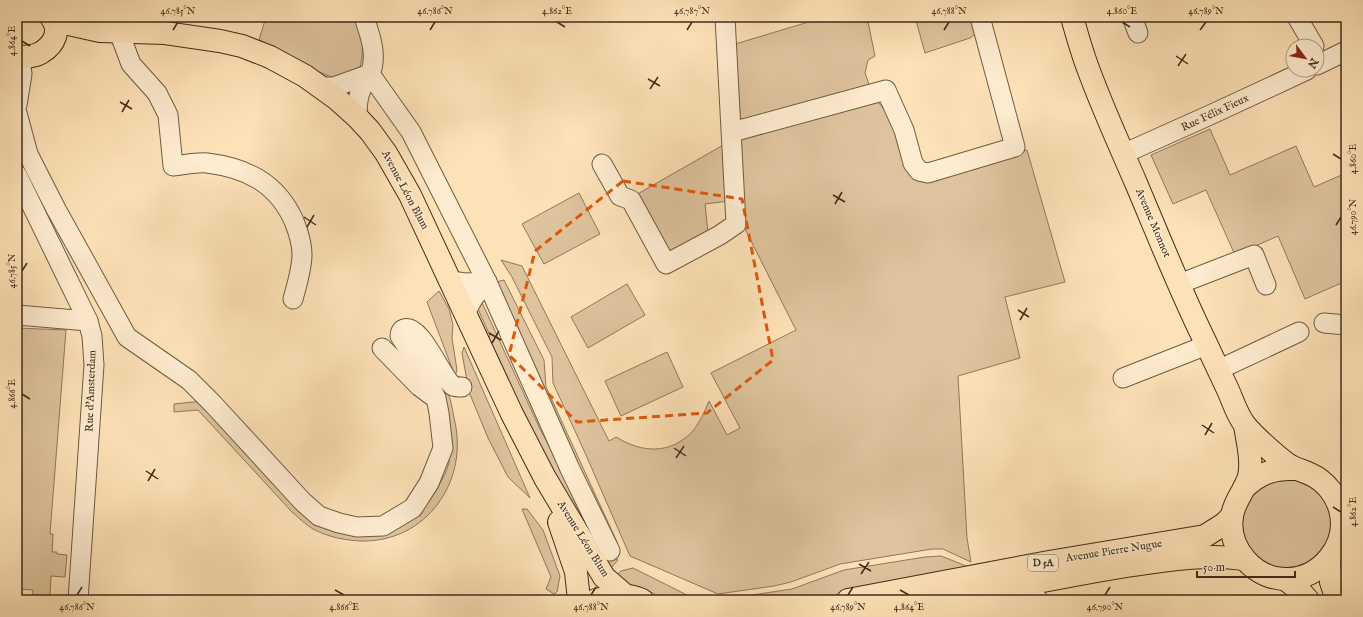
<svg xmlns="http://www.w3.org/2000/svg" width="1363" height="617" font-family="'IM FELL English',serif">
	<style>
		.green { fill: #dec39c; stroke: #8f785a }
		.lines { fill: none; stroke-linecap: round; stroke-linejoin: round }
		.minor-casing { stroke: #705a3f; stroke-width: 21 }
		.major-casing { stroke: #402c17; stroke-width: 24 }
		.minor { stroke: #feecd0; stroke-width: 19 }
		.major { stroke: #fee2b7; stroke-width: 22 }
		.marked { fill: none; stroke: #e0570d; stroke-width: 3; stroke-dasharray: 8 5; stroke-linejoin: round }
		.ticks { fill: none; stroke: #402c17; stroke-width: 1.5 }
		.labels { text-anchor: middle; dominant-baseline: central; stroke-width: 3; stroke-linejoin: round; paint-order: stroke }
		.shield { fill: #feecd0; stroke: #79664e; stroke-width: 1 }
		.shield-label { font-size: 10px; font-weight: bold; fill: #402c17 }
		.street-label { font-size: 11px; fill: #402c17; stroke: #feecd0 }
		.neatline { fill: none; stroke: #402c17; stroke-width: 1.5 }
		.ticks-label { font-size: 10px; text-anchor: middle; fill: #402c17 }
	</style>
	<rect width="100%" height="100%" fill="#fee2b7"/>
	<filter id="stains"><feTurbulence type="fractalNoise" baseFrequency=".005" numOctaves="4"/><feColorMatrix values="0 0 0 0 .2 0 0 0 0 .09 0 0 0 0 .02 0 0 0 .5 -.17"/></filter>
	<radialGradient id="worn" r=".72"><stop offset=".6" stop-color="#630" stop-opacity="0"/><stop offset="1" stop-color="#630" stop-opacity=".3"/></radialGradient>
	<!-- green -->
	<g class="green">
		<path d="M266,17H359L363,31L362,58L360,67L352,75L334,78L319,72L259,40Z"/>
		<path d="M825,17H867L875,56L868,60L865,73L871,90L737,127L732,45Z"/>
		<path d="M915,17H973L975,34L970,38L925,53Z"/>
		<path d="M876,99L889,116L910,168H967L1027,150L1065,282L1005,297L1020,358L958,376L967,538L971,562L943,549H932L840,564L791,582L774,586L718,594L630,556L586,455L553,383L552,357L512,277L501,260L522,266L609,441L616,437C642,453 670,455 693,431C700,422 705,411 709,401L727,435L740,428L711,373L796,330L744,227L738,137Z"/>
		<path d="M1210,129L1230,175L1296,146L1314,187L1346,173V281L1305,299L1278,236L1235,255L1206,190L1173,204L1151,155Z"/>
		<path d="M725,144L729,201L705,204L708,233L669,259L634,196Z"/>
		<path d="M579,193L600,234L544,264L522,224Z"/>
		<path d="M504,280L544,360L546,387L617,542L619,553L612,548L496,282Z"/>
		<path d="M627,284L645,315L588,348L571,317Z"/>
		<path d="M439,291L449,309L453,325L452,338L457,370L455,376L427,302Z"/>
		<path d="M479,296L540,429L574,493L608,554L618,560L610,569L588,540L486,341L490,336L478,309Z"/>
		<path d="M17,328L66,330L50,534H53L52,552H57V554L67,555L65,577L51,576L50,596L35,595V600H32L33,590L17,589Z"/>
		<path d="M464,347L530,498L508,477L488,438L469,392L462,353Z"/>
		<path d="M667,352L683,387L621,416L605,381Z"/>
		<path d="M433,379C436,382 441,385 445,389C451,395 452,409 454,418C470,480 427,543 360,541C344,540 328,537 313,529C305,524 299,518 292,512L198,410L174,412V404L202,401L336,529L420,510L437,489L445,474L449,463V448Z"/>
		<circle cx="1287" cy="524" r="46"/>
		<path d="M522,509H527L543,530L560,576L557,592L554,594L546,589L551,577Z"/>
		<path d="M1038,553L1034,558L810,600H719L792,589L844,570L925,557L941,556L966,566Z"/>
		<path d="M633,568L683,593L690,597V600H665L647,590L628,584L613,578L621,571Z"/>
	</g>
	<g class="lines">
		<defs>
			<g id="minor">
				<path d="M364,17C370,35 378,56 370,74L411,132L487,282L570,469L610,551"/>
				<path d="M1132,17L1138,33"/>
				<path d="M1297,17L1314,46"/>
				<path d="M119,32L131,64L157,93L168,115L173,166C184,165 196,162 207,163C247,168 277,183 294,221C298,231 302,242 302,254C302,269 297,284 293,299"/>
				<path d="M1317,65L1346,51"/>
				<path d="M322,87H334L370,74"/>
				<path d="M17,105L22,74L20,57"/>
				<path d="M17,113L28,154L56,209L127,337L189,380L213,404L303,502L319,516L339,523L357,527L383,526L413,508L429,483L443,448L439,413L436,398L422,370L400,336C400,333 401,330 404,329C421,323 441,377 453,386C456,387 459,387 462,387"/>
				<path d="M357,117C357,98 359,90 370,74"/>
				<path d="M732,132L886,90L904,130L913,163L919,171L928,173L1015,147L980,17"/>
				<path d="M1123,154L1210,115L1307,70"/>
				<path d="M602,164L620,196L631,200L666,264L720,235L736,224L725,17"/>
				<path d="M17,175L88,321L92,336L94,365L78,600"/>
				<path d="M450,281L466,283L487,282"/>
				<path d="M1179,284L1254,255L1266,285"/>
				<path d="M465,313L474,297L487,282"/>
				<path d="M17,315L88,321"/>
				<path d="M1324,323L1346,325"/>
				<path d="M382,348L419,386L431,395"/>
				<path d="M1218,370L1299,332"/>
				<path d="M1123,378L1207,345"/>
				<path d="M1026,584L1038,600"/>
			</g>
			<g id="major">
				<path d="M1072,17C1077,35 1082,53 1089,71C1103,109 1120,146 1136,183C1158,235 1179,288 1204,339C1212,356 1220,373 1228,390C1233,401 1237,415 1245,425C1255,437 1274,454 1286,463C1294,469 1302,470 1310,474C1326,481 1338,497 1341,514C1347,546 1321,578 1288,579C1255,580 1227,549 1232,516C1234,501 1245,491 1249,476C1253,460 1247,441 1245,425"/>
				<path d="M55,21L100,31L165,33L220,41L242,46L270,57L305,76L337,99L357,117L370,131L386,153L410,195L512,414L545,478L604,577L626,596"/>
				<path d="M17,57C25,57 35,57 42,52C55,44 61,30 51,17"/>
				<path d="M1244,488C1260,473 1274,468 1295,469"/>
				<path d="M559,522L576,572L579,600"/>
				<path d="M1329,559L1331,582L1337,600"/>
				<path d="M1285,579L1298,589L1308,600"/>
				<path d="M596,600C611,596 627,593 642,600"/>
				<path d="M848,600L1049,562L1205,536L1224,524L1232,516"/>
				<path d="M944,600C1003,589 1061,577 1120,567C1160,561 1203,553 1244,559"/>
			</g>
		</defs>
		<!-- minor casing -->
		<use href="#minor" class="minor-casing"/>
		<!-- major casing -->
		<use href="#major" class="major-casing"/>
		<!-- minor -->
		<use href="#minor" class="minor"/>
		<!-- major -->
		<use href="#major" class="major"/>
	</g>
	<!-- marked area -->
	<path class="marked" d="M623,181L742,199L773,360L707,413L577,422L509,355L535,251Z"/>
	<!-- ticks -->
	<path class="ticks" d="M557,22L565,27M1122,22L1130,27M173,30L178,22M430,30L435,22M687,30L692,22M944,30L949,22M1200,30L1206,22M22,41L30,46M1176,56L1188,64M1178,66L1186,54M648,79L660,86M650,89L658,77M120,102L132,109M122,112L129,100M1333,154L1341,159M833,195L845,202M835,204L842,192M304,217L316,225M1336,225L1341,217M307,227L314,215M22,271L27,263M1018,310L1029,317M1020,320L1027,308M489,333L501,340M492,343L499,331M22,394L30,399M1202,425L1214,433M1205,435L1212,423M674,448L686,456M676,458L684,446M146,471L158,479M148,481L155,469M1333,507L1341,512M859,564L871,571M861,574L869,562M335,590L344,595M900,590L909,595M77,595L82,587M591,595L596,587M848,595L853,587M1105,595L1110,587"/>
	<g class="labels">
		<!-- shield labels -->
		<rect class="shield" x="1028" y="555" width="30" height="16" rx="3"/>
		<g class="shield-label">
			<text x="1043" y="563">D 5A</text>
		</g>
		<!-- street labels -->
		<g class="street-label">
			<text transform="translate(1215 113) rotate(-25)">Rue Félix Fieux</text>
			<text transform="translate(405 190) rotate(62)">Avenue Léon Blum</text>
			<text transform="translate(1153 223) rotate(67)">Avenue Monnot</text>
			<text transform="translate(91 391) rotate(-88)">Rue d'Amsterdam</text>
			<text transform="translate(583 539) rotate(58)">Avenue Léon Blum</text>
			<text transform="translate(1114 551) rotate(-9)">Avenue Pierre Nugue</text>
		</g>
	</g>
	<!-- margin -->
	<rect width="1363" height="617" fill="none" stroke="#fee2b7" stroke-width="44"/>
	<!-- north arrow -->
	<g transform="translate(1305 58) rotate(122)"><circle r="19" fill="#feecd0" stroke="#b29f86"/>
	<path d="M0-3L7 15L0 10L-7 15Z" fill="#8f2418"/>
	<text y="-6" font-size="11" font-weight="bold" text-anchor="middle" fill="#402c17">N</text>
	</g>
	<!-- scale -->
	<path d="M1197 571v6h98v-6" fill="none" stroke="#402c17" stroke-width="2"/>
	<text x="1203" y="571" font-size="12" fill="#402c17" stroke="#feecd0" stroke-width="3" paint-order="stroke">50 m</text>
	<rect x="22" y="22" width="1319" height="573" class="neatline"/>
	<g class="ticks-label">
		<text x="178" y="14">46.785°N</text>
		<text x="435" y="14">46.786°N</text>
		<text x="557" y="14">4.862°E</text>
		<text x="692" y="14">46.787°N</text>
		<text x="949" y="14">46.788°N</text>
		<text x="1122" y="14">4.860°E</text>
		<text x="1206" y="14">46.789°N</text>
		<text transform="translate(11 41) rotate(-90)" y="4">4.864°E</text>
		<text transform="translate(1352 159) rotate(-90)" y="4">4.860°E</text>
		<text transform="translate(1352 217) rotate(-90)" y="4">46.790°N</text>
		<text transform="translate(11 271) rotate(-90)" y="4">46.785°N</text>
		<text transform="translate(11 394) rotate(-90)" y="4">4.866°E</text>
		<text transform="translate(1352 512) rotate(-90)" y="4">4.862°E</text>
		<text x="77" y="610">46.786°N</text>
		<text x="344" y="610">4.866°E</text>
		<text x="591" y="610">46.788°N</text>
		<text x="848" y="610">46.789°N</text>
		<text x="909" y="610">4.864°E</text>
		<text x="1105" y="610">46.790°N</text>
	</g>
	<rect width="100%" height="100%" filter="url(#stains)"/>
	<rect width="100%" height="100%" fill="url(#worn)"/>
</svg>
